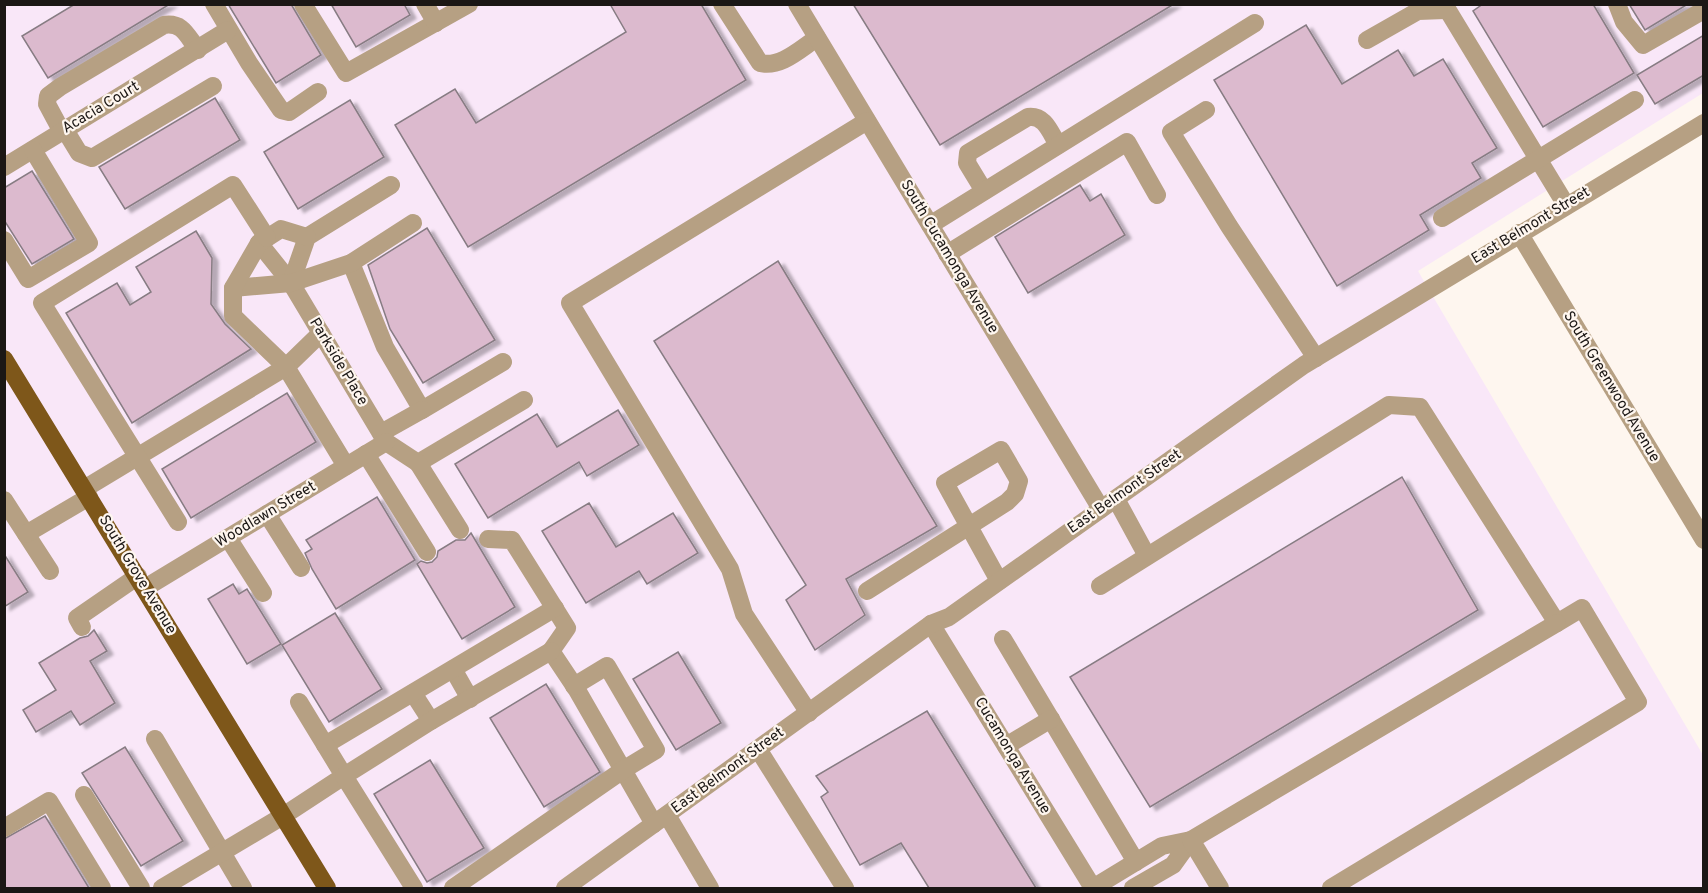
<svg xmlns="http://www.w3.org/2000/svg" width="1708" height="893" font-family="Overpass,sans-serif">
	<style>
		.industrial { fill: #f9e7f8 }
		.building { fill: #dcbace; stroke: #877c83; stroke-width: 1.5; filter: url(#shadow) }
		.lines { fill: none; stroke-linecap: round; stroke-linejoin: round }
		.minor { stroke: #b6a083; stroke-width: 18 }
		.major { stroke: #7e571a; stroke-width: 18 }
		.labels { text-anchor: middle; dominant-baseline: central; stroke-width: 4.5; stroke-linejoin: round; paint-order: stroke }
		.street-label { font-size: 15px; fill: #1b1715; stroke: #fef6ef }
	</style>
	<defs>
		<filter id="shadow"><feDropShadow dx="6" dy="3.5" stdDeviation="1.5" flood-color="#0004"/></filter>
	</defs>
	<rect width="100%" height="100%" fill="#fef6ef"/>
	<!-- industrial -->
	<path class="industrial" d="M5,5H1703V93L1418,271L1703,755V888H5Z"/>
	<!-- building -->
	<g class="building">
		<path d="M75,4H170L48,78L22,36Z"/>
		<path d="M228,4H291L321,55L276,83Z"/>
		<path d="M331,4H404L410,15L356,47Z"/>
		<path d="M610,4H701L746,80L468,247L395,125L455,89L476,123L626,32Z"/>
		<path d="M853,4H1174L940,145Z"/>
		<path d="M1483,4H1593L1634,73L1543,127L1473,11Z"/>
		<path d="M1629,4H1688L1645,30Z"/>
		<path d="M1306,25L1342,84L1398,50L1414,76L1443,59L1497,148L1472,163L1481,178L1420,215L1429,230L1337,286L1214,80Z"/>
		<path d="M1704,35V75L1655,104L1637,75Z"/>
		<path d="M215,98L240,140L125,209L99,167Z"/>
		<path d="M350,100L384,157L298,209L264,152Z"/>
		<path d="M32,171L74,239L32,264L4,220V188Z"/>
		<path d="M1080,185L1090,201L1101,194L1125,235L1028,293L995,237Z"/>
		<path d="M427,228L495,340L423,383L390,329L368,265Z"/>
		<path d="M196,231L212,258L211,304L225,324L251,349L132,423L66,313L117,283L130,305L151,292L136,267Z"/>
		<path d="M778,261L937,526L846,579L865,615L815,650L786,600L806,585L654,341Z"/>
		<path d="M287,393L316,442L191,518L162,469Z"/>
		<path d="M618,410L639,445L587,476L579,462L488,518L455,464L537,414L557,447Z"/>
		<path d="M1402,477L1478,610L1150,807L1070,677Z"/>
		<path d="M377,497L415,560L336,609L312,569L305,553L312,549L306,540Z"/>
		<path d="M589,503L616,547L673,513L698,553L647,584L639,571L586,603L542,531Z"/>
		<path d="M471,533L515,607L462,639L417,564L421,561L427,563L432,562L437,557L438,551L456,540H465Z"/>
		<path d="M4,554L28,592L4,607Z"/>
		<path d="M233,584L239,594L247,589L281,644L247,664L208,599Z"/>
		<path d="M335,613L382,689L329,722L282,645Z"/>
		<path d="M94,630L107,651L90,661L115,703L80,725L71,711L36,732L23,710L56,690L39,663L80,638L88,636Z"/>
		<path d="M678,652L721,723L676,750L633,679Z"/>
		<path d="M546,684L600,772L544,807L490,718Z"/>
		<path d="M927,711L1036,888H929L901,843L860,865L821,797L828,792L816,776Z"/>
		<path d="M125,747L183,841L141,866L82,773Z"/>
		<path d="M430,760L484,848L427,882L374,794Z"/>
		<path d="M45,816L89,888H4V839Z"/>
	</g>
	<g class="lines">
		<!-- minor -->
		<g class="minor">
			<path d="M214,4L249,63L281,110L289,112L318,92"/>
			<path d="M303,4L346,73L469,4"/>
			<path d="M425,4L436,23"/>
			<path d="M722,4L760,63C781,68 800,49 817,38"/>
			<path d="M797,4L1101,509"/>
			<path d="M1444,4L1566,205"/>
			<path d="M1617,4L1624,22L1643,45L1704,10"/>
			<path d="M1367,40L1418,11L1445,10"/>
			<path d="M1206,110L1171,132L1229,226L1316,358"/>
			<path d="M65,130L79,153L92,158L213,86"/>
			<path d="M62,132L47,104L48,96L60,87L164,25C183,22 187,36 198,50"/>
			<path d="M4,167L228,30"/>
			<path d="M984,191L967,163L968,153L1028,117C1045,115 1050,132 1058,145"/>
			<path d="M1442,218L1635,100"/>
			<path d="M930,225L1255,23"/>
			<path d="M1519,233L1704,540"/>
			<path d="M4,240L28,279L89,243L33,150"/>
			<path d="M259,243L291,283L386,442L418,463L524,400"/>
			<path d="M947,254L1127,142L1157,195"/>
			<path d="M351,263L385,347L422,410L503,362"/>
			<path d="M291,283L307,237L391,185"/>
			<path d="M233,288L291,283L351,263L413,223"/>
			<path d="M321,333L286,367L346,466"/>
			<path d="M381,433L422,410"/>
			<path d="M366,454L427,552"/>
			<path d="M418,463L460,530"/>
			<path d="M84,489L286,367L233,316V288L259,243L281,229L307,237"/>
			<path d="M1116,499L1147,556"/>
			<path d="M4,500L50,571"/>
			<path d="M267,514L301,568"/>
			<path d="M178,522L42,303L233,185L267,238"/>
			<path d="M26,534L89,497"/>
			<path d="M228,538L263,593"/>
			<path d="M488,539L512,540L567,628L551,651L577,690L654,824"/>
			<path d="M1100,586L1389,405L1420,407L1557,623L1582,608L1638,702L1331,888"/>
			<path d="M145,588L386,442"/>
			<path d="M867,591L1007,502L1015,494L1019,481L1001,450L945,483L999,581"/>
			<path d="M931,624L1093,888"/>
			<path d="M82,627L77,618L138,576"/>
			<path d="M1003,639L1136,862"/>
			<path d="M453,669L470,699"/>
			<path d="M413,693L431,721"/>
			<path d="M809,713L744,614L730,569L570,303L867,121"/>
			<path d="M155,739L243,888"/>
			<path d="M325,745L555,608"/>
			<path d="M1006,746L1051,719"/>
			<path d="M758,749L845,888"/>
			<path d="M84,795L141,888"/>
			<path d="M667,815L710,888"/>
			<path d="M4,828L49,801L102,888"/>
			<path d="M162,888L283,816L344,776L299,702"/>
			<path d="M414,888L344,776L431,721L551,651"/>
			<path d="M453,888L623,770L656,750L607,666L574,686"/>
			<path d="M565,888L931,624L949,617L1304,365L1704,123"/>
			<path d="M1093,888L1162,846L1191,840L1173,865L1133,888"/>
			<path d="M1220,888L1191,840L1557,623"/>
		</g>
		<!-- major -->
		<path class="major" d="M4,359L327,888"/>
	</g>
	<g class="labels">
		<!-- street labels -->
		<g class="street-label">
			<text transform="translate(101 108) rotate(-31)">Acacia Court</text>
			<text transform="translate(1531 226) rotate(-31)">East Belmont Street</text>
			<text transform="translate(949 257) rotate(59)">South Cucamonga Avenue</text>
			<text transform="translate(338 362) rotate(59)">Parkside Place</text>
			<text transform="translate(1611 387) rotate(59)">South Greenwood Avenue</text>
			<text transform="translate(1125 492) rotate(-35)">East Belmont Street</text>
			<text transform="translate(266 515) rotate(-31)">Woodlawn Street</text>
			<text transform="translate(137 575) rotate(59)">South Grove Avenue</text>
			<text transform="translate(1012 756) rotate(59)">Cucamonga Avenue</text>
			<text transform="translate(728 771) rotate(-36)">East Belmont Street</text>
		</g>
	</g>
	<!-- border -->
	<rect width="1708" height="893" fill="none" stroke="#1b1715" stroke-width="12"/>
</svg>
